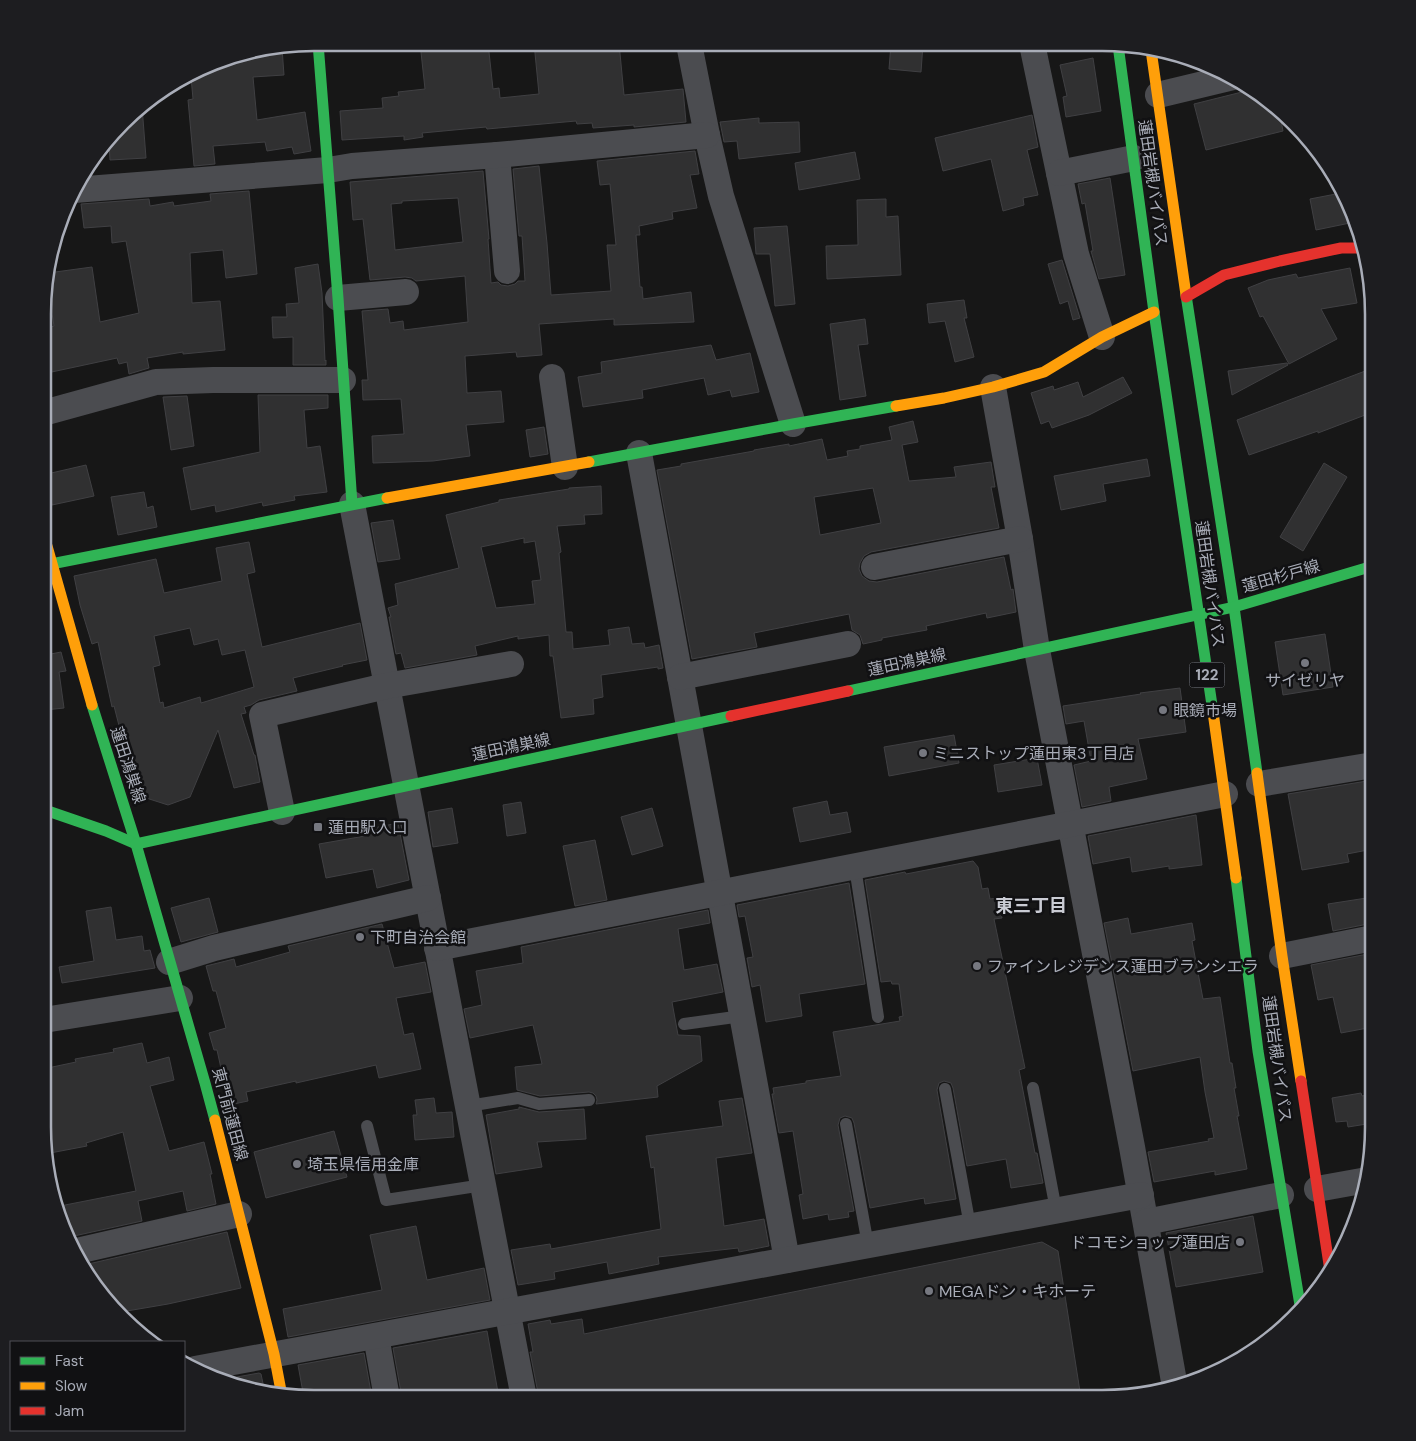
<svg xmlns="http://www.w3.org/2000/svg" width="1416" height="1441" font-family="'DM Sans','Noto Sans JP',sans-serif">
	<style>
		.building { fill: #303031; stroke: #404043; fill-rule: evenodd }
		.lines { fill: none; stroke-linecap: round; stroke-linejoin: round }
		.lane { stroke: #4b4c50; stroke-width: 12 }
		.street { stroke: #4b4c50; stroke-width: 26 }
		.fast { stroke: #30b455; stroke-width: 11 }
		.slow { stroke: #ff9f0a; stroke-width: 11 }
		.jam { stroke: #e5322d; stroke-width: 11 }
		.poi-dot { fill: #767880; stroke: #111113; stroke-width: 2 }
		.labels { text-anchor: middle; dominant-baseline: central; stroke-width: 5; stroke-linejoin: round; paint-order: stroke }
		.shield { fill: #111113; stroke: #7b7e86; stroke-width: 1 }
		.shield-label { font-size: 15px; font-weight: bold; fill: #a9adb8 }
		.street-label { font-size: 16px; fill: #a9adb8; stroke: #111113 }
		.poi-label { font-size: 16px; fill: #a9adb8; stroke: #111113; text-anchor: start }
		.neighbourhood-label { font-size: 18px; font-weight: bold; fill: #caccd4; stroke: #111113 }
		.rim { fill: none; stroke: #a9adb8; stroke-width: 2.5 }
	</style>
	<rect width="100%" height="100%" fill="#171717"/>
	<!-- building -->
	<g class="building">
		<path d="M420,43H488L493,89L499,88L500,98L539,94L534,43H619L624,95L683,89L686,122L634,127V125L593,128L592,123L577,124L576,121L487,129L486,127L422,133L423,137L404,140V136L342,140L340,111L383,108L382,98L399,96L398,92L425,89Z"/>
		<path d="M891,44H923L921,72L889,69Z"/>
		<path d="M282,48L284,75L253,77L257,120L305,112L311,151L294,154L292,147L267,151L265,142L213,146L215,164L194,166L188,100L193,99L191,77L226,57Z"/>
		<path d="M1093,58L1101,111L1066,117L1063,97L1067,96L1060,65Z"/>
		<path d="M1250,90L1280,115L1283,131L1206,150L1194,104Z"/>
		<path d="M142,106L146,158L110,160L109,142L135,110Z"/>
		<path d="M1032,115L1038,147L1027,150L1038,195L1023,198L1024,205L1003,211L991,159L943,171L935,138Z"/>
		<path d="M759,118V123L799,122L800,152L739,159L737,141L724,142L720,122Z"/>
		<path d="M695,151L699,174L690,175L697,208L672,212L673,219L639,226L640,235H636L640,287H642L643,299L691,292L694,322L614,325V319L539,324L542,355L517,357L516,352L465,356L467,393L501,391L504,422L466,425L470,456L433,461L373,463L372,436L404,434L401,399L363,400L362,380H368L362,311L388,309L390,323L403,321L404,330L468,322L465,276L416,281L412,278L405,277L370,280L363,219L353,220L350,182L483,171L489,239H488L491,283L498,282L501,285L508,286L515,284L518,281H525L522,236H519L513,169L539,166L547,243L551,295L611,291L607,245H616L610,184L600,185L597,161ZM458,198L463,242L395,250L391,204L402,203V201Z"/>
		<path d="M855,152L860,179L799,190L795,163Z"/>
		<path d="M1110,178L1125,275L1099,279L1091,251H1093L1085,203L1082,204L1078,184Z"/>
		<path d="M249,191L257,274L226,278L223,250L190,253L192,303L220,301L225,350L183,354V352L147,358L149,368L129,374L127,362L119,364L117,358L47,373V328L54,326L48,287V273L92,267L100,322L139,313L126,241L112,243L111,226L84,228L81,204L149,199L150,206L173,202L174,206L211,201L210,194Z"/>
		<path d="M1341,193L1345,200L1350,223L1316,230L1310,199Z"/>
		<path d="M886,199V217L898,216L901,275L827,279L826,246L858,245L857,200Z"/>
		<path d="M787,226L795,304L775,306L770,254H756L754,228Z"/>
		<path d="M1062,260L1080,318L1073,320L1068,301L1060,304L1048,264Z"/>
		<path d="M318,264L322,293L325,361L326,360V365H293V337L273,338L272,317H287L286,304L299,303L295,268Z"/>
		<path d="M1350,268L1357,303L1321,309L1337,339L1289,364L1263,316L1260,317L1248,288L1268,280L1296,274L1298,278Z"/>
		<path d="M964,300L967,318H964L974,357L955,362L945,321L929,323L927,304Z"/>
		<path d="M865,319L868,344L858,345L866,396L840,400L830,324Z"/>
		<path d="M711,345L716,360L750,353L759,392L732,397L730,390L708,395L704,378L642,390L643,398L583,407L578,377L602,373L601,362Z"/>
		<path d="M1287,363L1288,365L1232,395L1228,371Z"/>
		<path d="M1373,368V412L1318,433V431L1249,455L1237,420Z"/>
		<path d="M1123,377L1132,393L1089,415L1052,428L1049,421L1041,424L1031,393L1053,386L1054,390L1078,382L1083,397Z"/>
		<path d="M258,395H328V408L304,410L307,448L320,446L327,492L294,496L295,500L263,506L262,502L216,512L215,505L191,510L183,468L260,452Z"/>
		<path d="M187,396L194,446L171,450L163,397Z"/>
		<path d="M913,421L918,442L902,445L909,481L956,477L954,467L991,462L995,487H991L999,528L871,552L864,556L860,563L859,569L862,576L869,581L877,582L1004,557L1011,590L1013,589L1016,612L987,618L986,613L926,626L927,630L882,638V640L863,644L860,635L852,630L849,614L754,633L757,647L692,659L657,470L681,466V464L754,451V450L789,444V446L822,439L827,460L848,456L847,451L860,449V446L892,440L889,427ZM873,488L881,523L820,535L814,497Z"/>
		<path d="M544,427L548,454L530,457L526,430Z"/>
		<path d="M1147,459L1150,476L1103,484L1106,501L1061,510L1054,476Z"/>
		<path d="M1324,463L1347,477L1303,551L1280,537Z"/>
		<path d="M86,465L94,496L52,505L47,480V474Z"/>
		<path d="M601,486L602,514L584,515L585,524L557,526L561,552L559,553L566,632H572L573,649L610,645L608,630L629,627L632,644L644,643L645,648L659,645L663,668L658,669V667L601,675L603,697L593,699L594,714L561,718L553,656H550L549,635L518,639V636L475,646L477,655L405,668L401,653L396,654L389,617H391L388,608L398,605L395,584L459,568L446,515L499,502V500L569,489V488ZM524,538V543L535,541L541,580L532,581L535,604L496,608L481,547Z"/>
		<path d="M144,492L147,508L153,506L157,527L118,535L111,497Z"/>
		<path d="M393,520L400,559L378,562L371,523Z"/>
		<path d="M249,542L255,572L247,574L262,647L360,623L367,660L342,665L343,666L293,678L297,691L259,700L251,705L244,707L246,713L241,714L254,755H255L260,782L234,788L218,730L190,797L168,805L140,796L138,775L131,777L125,758L127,757L114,706L112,707L98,642L92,644L80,605L74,576L156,559L164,593L222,581L216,548ZM190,628L194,645L218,639L222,655L245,650L254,687L201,703L200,697L164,708L163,702L160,703L153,667L160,665L154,636Z"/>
		<path d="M1325,634L1333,687L1283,695L1275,642Z"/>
		<path d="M61,652L66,671L59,672L64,708L45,710L46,655Z"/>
		<path d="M1180,688L1186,732L1138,739L1147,779L1109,787L1111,801L1082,807L1074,765L1091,761L1084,721L1066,724L1063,706L1141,694L1140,693Z"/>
		<path d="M954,735L959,763L889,776L884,747Z"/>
		<path d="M1037,758L1042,785L998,792L994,765Z"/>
		<path d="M1373,780V849L1347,854L1349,862L1302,870L1288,794Z"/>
		<path d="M827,801L830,815L847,812L851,832L800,842L793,808Z"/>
		<path d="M521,802L526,833L507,836L503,805Z"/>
		<path d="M452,808L458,843L433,847L428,812Z"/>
		<path d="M652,808L663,846L632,855L621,817Z"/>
		<path d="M1196,815L1202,865L1169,869V866L1132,872L1130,857L1093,864L1088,836Z"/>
		<path d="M398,823L409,880L377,888L373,869L326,878L319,844L365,836L364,830Z"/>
		<path d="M595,840L607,900L575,906L563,846Z"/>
		<path d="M973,861L978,867L982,889L988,888L990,899L998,898L1002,918L994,919L1025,1068L1019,1070L1035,1153H1037L1043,1183L1011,1188L1006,1159L967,1166L953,1088L951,1083L944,1081L939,1083L937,1090L956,1199L925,1204L924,1198L870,1208L854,1123L852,1118L845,1116L840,1118L838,1125L854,1211L848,1212L849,1217L829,1220L828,1214L803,1219L799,1195L803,1194L793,1131L779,1133L772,1094H774L773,1088L806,1083V1081L841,1076L833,1032L900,1021L899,1017L903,1016L899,984H892L891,981L881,982L865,880L905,872L906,874Z"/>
		<path d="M849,883L865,984L799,994L802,1016L766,1022L760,985L752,987L747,958L753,957L745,916L739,917L737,905Z"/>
		<path d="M1373,897V923L1333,931L1328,904Z"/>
		<path d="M209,898L218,932L181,942L171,908Z"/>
		<path d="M111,907L116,940L142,936L144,951L150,950L155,968L62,983L59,967L94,961L86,911Z"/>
		<path d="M708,910L710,923L678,929L684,970L717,964L723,992L672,1002L678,1035L700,1036L702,1061L657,1086L658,1097L596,1104L597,1100L596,1096L593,1093L589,1092L540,1096L517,1090L515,1067L542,1064L533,1025L470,1038L464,1009L482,1005L476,971L523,963L521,947Z"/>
		<path d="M1128,918L1131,934L1192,923L1195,940L1192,941L1203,999L1220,997L1230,1063H1232L1236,1088H1234L1239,1116H1237L1247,1169L1215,1175V1171L1154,1182L1148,1152L1209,1141L1208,1139L1214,1138L1205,1092L1200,1057L1133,1071L1104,923Z"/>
		<path d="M382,924L394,968L425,962L431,992L396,998L404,1035L413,1033L421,1069L379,1078L376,1065L296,1083V1081L246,1092L248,1101L229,1105L217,1050H214L209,1033L226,1028L216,991H213L206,966L234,959L236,967L290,952L288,946Z"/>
		<path d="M1373,953V1027L1341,1033L1333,997L1318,1000L1311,965Z"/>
		<path d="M142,1043L147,1063L169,1057L174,1080L150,1086L169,1151L204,1142L212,1174H210L216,1204L187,1211L183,1191L138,1201L142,1221L74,1236L70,1238L57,1215L55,1207L136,1191L123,1132L86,1143L87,1146L45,1154L43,1145V1069L76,1062L75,1059L114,1052L113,1049Z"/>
		<path d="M1361,1093L1362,1096L1373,1094V1123L1348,1127L1347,1121L1336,1122L1332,1098Z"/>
		<path d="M434,1098L436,1113L452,1112L454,1137L415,1140L413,1115H417L415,1100Z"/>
		<path d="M742,1098L752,1153L716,1158L724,1226L764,1219L769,1246L739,1252L738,1248L658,1257L659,1264L609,1274L607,1262L554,1272L555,1279L518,1285L511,1250L550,1244L551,1249L661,1229L654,1167L651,1168L646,1136L723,1126L719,1101Z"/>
		<path d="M519,1107L539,1112L584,1109L586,1139L537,1142L542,1167L496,1174L486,1115L519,1109Z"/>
		<path d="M334,1131L347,1177L266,1198L254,1152Z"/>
		<path d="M1253,1216L1263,1272L1176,1287L1166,1233Z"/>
		<path d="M416,1226L427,1280L484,1268L490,1300L288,1337L283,1309L382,1290L370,1235Z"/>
		<path d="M227,1232L241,1288L168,1304L121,1312L98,1292L84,1265Z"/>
		<path d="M1042,1242L1058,1251L1081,1398H539L530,1352H533L528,1324L550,1320L551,1324L582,1319L584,1334Z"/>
		<path d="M487,1331L499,1398H402L393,1348Z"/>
		<path d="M364,1353L372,1398H304L298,1365Z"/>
		<path d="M259,1373L261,1374L265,1393L243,1389L220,1380Z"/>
	</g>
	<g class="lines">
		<!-- lane -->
		<g class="lane">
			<path d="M855,867L878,1017"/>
			<path d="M684,1024L742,1016"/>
			<path d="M1033,1088L1056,1210"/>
			<path d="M945,1089L970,1226"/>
			<path d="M468,1106L518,1098L539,1104L589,1100"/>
			<path d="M846,1124L868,1245"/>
			<path d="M367,1126L386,1200L483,1185"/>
		</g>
		<!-- street -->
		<g class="street">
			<path d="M689,44L707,135L721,196L793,424"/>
			<path d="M1032,44L1076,254L1102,337"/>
			<path d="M1158,95L1233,77"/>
			<path d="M497,155L507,271"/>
			<path d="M1059,173L1134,158"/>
			<path d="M74,190L328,170L352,166L497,155L707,135"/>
			<path d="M338,298L406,292"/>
			<path d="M552,377L565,467"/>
			<path d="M993,387L1020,539L1037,650L1132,1147L1175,1387"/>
			<path d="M47,412L156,382L213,380H343"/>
			<path d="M639,453L787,1260"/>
			<path d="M352,504L524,1398"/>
			<path d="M874,567L1020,539"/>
			<path d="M680,677L848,644"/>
			<path d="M1259,784L1373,765"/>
			<path d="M282,812L262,715L386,686L511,664"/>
			<path d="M437,948L1225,794"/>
			<path d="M1282,956L1373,938"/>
			<path d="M169,962L214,948L428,898"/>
			<path d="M44,1020L180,998"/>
			<path d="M1317,1189L1367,1180"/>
			<path d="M1146,1222L1281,1195"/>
			<path d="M77,1251L239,1214"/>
			<path d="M376,1336L387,1398"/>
			<path d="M195,1369L1141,1195"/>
		</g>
		<!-- fast -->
		<g class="fast">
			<path d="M318,43L338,298L352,504"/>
			<path d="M1118,45L1154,312L1213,712"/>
			<path d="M1186,295L1234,607L1257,773"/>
			<path d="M589,462L793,424L896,406"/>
			<path d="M46,565L387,498"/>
			<path d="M848,691L1234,607L1373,566"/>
			<path d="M92,705L136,844L205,1083L215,1120"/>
			<path d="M45,810L106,831L136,844"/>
			<path d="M136,844L731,716"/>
			<path d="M1236,878L1258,1051L1300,1305"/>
		</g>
		<!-- slow -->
		<g class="slow">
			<path d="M1151,50L1186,295"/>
			<path d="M896,406L944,398L993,387L1044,372L1102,337L1154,312"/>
			<path d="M387,498L589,462"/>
			<path d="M47,546L92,705"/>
			<path d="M1213,712L1236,878"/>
			<path d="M1257,773L1282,956L1301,1081"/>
			<path d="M215,1120L274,1354L282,1396"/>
		</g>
		<!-- jam -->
		<g class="jam">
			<path d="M1186,297L1224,275L1280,261L1341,248H1363"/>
			<path d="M731,716L848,691"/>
			<path d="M1301,1081L1330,1271"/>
		</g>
	</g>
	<!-- markers -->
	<g class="poi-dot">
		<circle cx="1305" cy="663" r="5"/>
		<circle cx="1163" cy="710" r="5"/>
		<circle cx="923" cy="753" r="5"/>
		<rect x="313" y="822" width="10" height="10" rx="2.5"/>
		<circle cx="360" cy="937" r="5"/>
		<circle cx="977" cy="966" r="5"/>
		<circle cx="297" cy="1164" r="5"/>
		<circle cx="1240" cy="1242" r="5"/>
		<circle cx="929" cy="1291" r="5"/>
	</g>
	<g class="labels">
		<!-- shield labels -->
		<rect class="shield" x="1189.5" y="662.5" width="35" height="25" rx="4"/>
		<g class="shield-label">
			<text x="1207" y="675">122</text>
		</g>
		<!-- street labels -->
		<g class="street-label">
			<text transform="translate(1153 183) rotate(82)">蓮田岩槻バイパス</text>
			<text transform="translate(1281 576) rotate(-16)">蓮田杉戸線</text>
			<text transform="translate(1210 584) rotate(82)">蓮田岩槻バイパス</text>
			<text transform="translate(907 662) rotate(-12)">蓮田鴻巣線</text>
			<text transform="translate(511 747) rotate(-12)">蓮田鴻巣線</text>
			<text transform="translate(128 765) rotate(72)">蓮田鴻巣線</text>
			<text transform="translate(1277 1059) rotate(82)">蓮田岩槻バイパス</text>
			<text transform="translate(230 1114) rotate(75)">東門前蓮田線</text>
		</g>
		<!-- poi labels -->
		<g class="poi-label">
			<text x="1305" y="680" text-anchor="middle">サイゼリヤ</text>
			<text x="1173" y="710">眼鏡市場</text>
			<text x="933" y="753">ミニストップ蓮田東3丁目店</text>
			<text x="328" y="827">蓮田駅入口</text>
			<text x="370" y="937">下町自治会館</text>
			<text x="987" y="966">ファインレジデンス蓮田ブランシエラ</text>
			<text x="307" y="1164">埼玉県信用金庫</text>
			<text x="1230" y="1242" text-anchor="end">ドコモショップ蓮田店</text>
			<text x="939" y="1291">MEGAドン・キホーテ</text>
		</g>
		<!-- neighbourhood labels -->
		<g class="neighbourhood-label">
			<text x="1031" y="906">東三丁目</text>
		</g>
	</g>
	<!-- crop -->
	<path d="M0 0H1416V1441H0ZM314 51H1102A263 263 0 0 1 1365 314V1127A263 263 0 0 1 1102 1390H314A263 263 0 0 1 51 1127V314A263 263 0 0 1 314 51Z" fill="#1d1d20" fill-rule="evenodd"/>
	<path class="rim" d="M314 51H1102A263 263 0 0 1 1365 314V1127A263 263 0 0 1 1102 1390H314A263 263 0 0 1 51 1127V314A263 263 0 0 1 314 51Z"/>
	<!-- legend -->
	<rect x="10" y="1341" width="175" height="90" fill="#111113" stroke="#4e4f55"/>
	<rect x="20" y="1357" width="25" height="8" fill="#30b455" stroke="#4e4f55"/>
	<text x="55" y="1366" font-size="15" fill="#a9adb8">Fast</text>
	<rect x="20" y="1382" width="25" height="8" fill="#ff9f0a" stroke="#4e4f55"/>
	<text x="55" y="1391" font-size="15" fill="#a9adb8">Slow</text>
	<rect x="20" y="1407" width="25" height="8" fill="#e5322d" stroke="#4e4f55"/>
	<text x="55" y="1416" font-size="15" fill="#a9adb8">Jam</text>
</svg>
